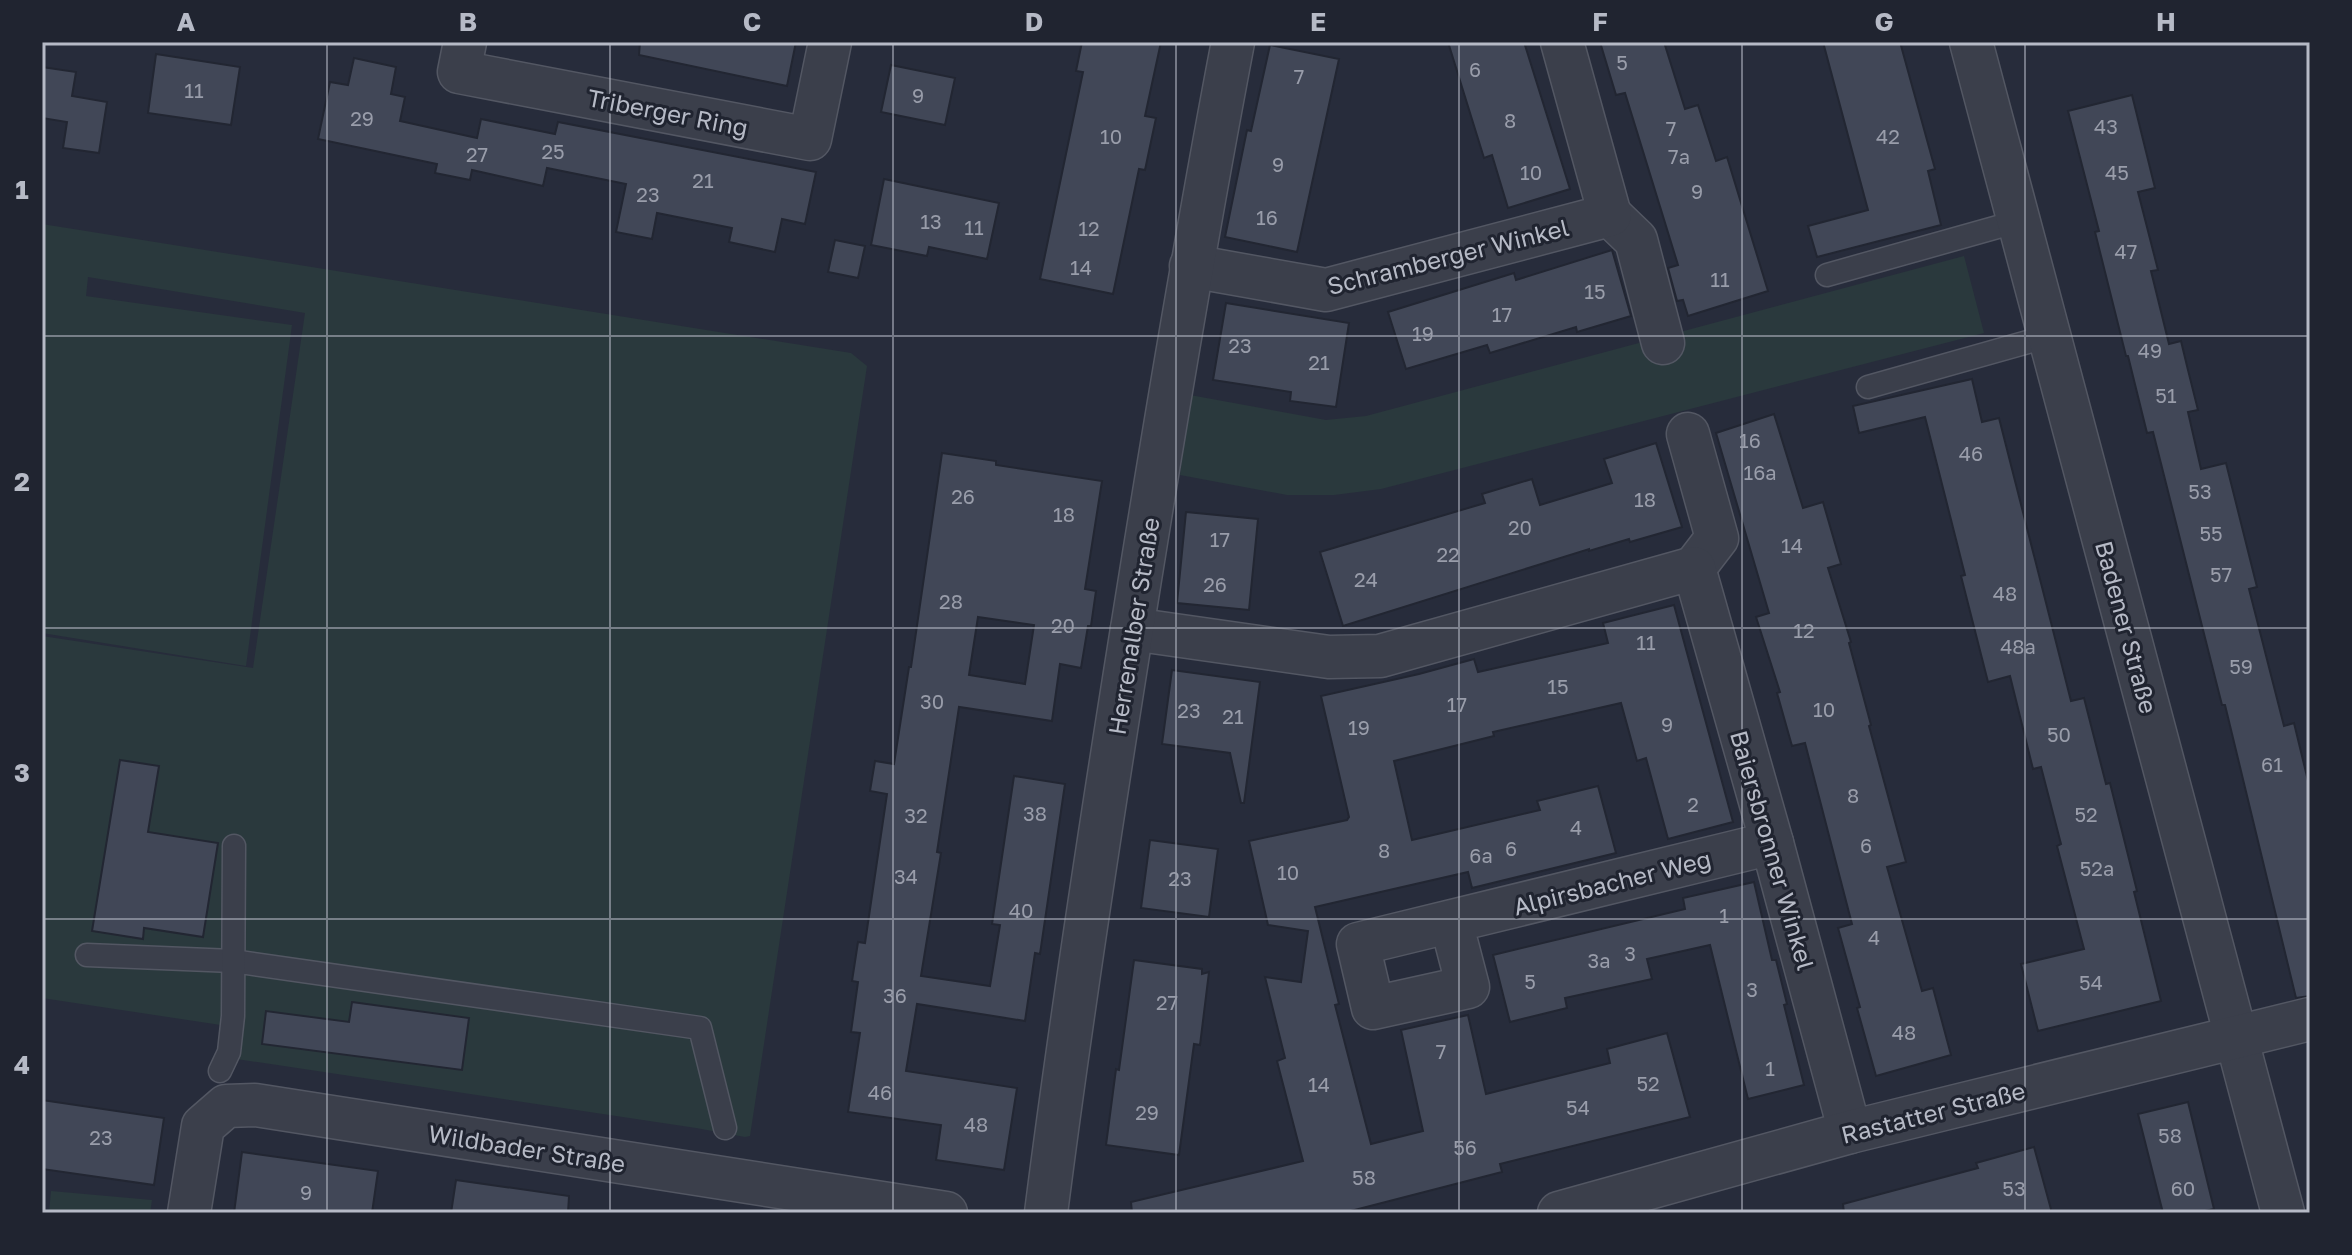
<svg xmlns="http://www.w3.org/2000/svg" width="2352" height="1255" font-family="'Golos Text',sans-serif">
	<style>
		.green { fill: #2a393d }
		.building { fill: #414757; stroke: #222632; stroke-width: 2; fill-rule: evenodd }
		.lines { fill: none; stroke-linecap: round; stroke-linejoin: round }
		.lane-casing { stroke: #535763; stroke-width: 25 }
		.street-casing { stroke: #535763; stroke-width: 45 }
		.lane { stroke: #3b3f4b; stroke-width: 22 }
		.street { stroke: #3b3f4b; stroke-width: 42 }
		.grid { fill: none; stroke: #b6bac6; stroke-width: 2; stroke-opacity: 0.55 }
		.labels { text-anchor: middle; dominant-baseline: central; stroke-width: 6; stroke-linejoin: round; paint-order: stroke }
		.number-label { font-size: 20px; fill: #999daa }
		.street-label { font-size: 24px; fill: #b6bac6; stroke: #202430 }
		.neatline { fill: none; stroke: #b6bac6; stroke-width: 3 }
		.grid-label { font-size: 26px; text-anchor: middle; font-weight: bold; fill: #b6bac6 }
	</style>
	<rect width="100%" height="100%" fill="#272c3b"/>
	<!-- green -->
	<g class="green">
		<path d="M42,224L851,353L867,366L750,1136L745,1137L696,1128L230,1058L234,1027L42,998V636L253,668L305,313L88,277L86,296L292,325L246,666L42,633Z"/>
		<path d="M1964,256L1984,333L1381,489L1334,495H1287L1180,475L1190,395L1326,420L1366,416Z"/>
		<path d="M51,1191L152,1200L150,1213H49Z"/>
	</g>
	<!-- building -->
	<g class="building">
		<path d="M640,42H796L787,86L639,55Z"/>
		<path d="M1082,42H1161L1145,116L1156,118L1145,170L1139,169L1113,294L1040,279L1083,72L1076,71Z"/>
		<path d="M1448,42H1524L1570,189L1508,208L1492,155L1484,158Z"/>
		<path d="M1600,42H1664L1685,109L1698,105L1716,161L1727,157L1768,291L1688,316L1683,300L1677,301L1668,268L1678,265L1625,93L1616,95Z"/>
		<path d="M1823,42H1900L1935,169L1928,171L1941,225L1817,257L1808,226L1868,210Z"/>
		<path d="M1270,45L1339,59L1297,252L1225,237L1247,130L1251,131Z"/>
		<path d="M156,54L240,67L231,125L148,113Z"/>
		<path d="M354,58L396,67L391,94L405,97L400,121L477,138L481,119L555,134L558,122L816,172L805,224L782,219L775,252L729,242L732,228L657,213L652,239L616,232L626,184L547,168L543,186L472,170L470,180L435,173L437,164L318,139L330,82L348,85Z"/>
		<path d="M891,65L955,78L945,125L881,112Z"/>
		<path d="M42,67L76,72L72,96L107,102L99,153L63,148L67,122L42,118Z"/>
		<path d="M2132,95L2155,188L2138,192L2158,270L2151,271L2169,344L2181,341L2187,366L2198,410L2188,412L2201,469L2226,463L2257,587L2249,589L2284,726L2294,723L2310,789V996L2296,998L2225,705H2222L2153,432L2147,433L2128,356H2126L2095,232L2099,231L2068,111Z"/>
		<path d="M884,179L999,203L987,259L929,247L927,256L871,245Z"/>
		<path d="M835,240L865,246L858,278L828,272Z"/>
		<path d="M1612,250L1631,316L1577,332L1576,327L1490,353L1487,345L1406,369L1388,312L1514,273L1516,280Z"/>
		<path d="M1226,303L1349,323L1336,407L1290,401L1291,392L1213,380Z"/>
		<path d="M1972,379L1982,422L1999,418L2071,701L2084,698L2106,784L2110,783L2137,891L2134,892L2161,1001L2038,1031L2021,964L2084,949L2057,846L2061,844L2041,767L2033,769L2010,676L1988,682L1961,576L1965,575L1925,417L1859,433L1853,406Z"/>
		<path d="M1774,414L1803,508L1823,502L1841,564L1828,568L1851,642L1849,643L1871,725L1869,726L1906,862L1887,867L1922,991L1933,988L1951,1055L1876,1076L1857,1008L1860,1007L1838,928L1852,924L1805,743L1792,746L1777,693L1780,692L1756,617L1769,613L1716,433Z"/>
		<path d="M1656,443L1682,527L1630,542L1629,539L1589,551V549L1343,626L1320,552L1485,503L1482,494L1532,479L1540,505L1612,483L1604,459Z"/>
		<path d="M942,453L996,461V465L1102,481L1085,589L1096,591L1091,626H1088L1081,668L1060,664L1052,721L959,707L937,852L941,853L921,976L990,986L1000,925L992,924L1014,776L1065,784L1040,954L1035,953L1025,1021L917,1004L906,1071L1017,1088L1004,1170L936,1160L941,1125L848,1112L860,1033L851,1032L858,982L852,981L858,942L865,943L887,794L870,791L875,761L894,764L909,667H911ZM978,617L1034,625L1025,684L969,675Z"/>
		<path d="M1186,512L1258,519L1249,610L1177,603Z"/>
		<path d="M1674,605L1733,822L1668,839L1646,758L1637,761L1621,703L1493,732L1494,736L1394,761L1412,840L1540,810L1537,801L1598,786L1616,853L1472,888L1468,872L1315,907L1339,1004L1335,1005L1371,1144L1423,1131L1401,1030L1468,1015L1486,1094L1610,1063L1607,1049L1667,1033L1690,1117L1500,1164L1502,1172L1343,1213H1132L1131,1202L1303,1161L1277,1061L1285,1058L1265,977L1301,982L1308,931L1268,925L1249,841L1347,820L1349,817L1321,696L1419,674L1474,659L1478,672L1608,643L1603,623Z"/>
		<path d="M1172,670L1260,682L1244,803H1241L1230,753L1162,744Z"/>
		<path d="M120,760L159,766L148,832L218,843L203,937L144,928L143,939L92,931Z"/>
		<path d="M1150,840L1218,849L1209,917L1141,908Z"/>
		<path d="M1754,882L1772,960H1776L1787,1004L1784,1005L1804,1085L1748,1099L1710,945L1647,959L1652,979L1565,998L1567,1008L1510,1022L1493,955L1685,909L1683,898Z"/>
		<path d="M1134,960L1202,969V974L1209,972L1200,1045L1194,1044L1179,1155L1106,1145L1116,1069L1119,1070Z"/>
		<path d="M352,1002L469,1018L462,1070L262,1044L266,1011L349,1022Z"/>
		<path d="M42,1100L164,1118L154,1185L42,1169Z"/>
		<path d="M2188,1102L2214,1209L2196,1213H2163L2138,1114Z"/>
		<path d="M2034,1147L2052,1213H1844L1843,1204L1978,1168L1976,1163Z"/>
		<path d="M242,1152L378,1171L372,1213H234Z"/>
		<path d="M456,1180L569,1196L568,1213H451Z"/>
	</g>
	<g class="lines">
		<defs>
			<g id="lane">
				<path d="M1827,275L2019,221"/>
				<path d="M1868,387L2049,336"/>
				<path d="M87,955L233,961L700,1028L725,1128"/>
				<path d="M220,1071L229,1052L233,1016L234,846"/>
			</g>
			<g id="street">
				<path d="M465,42L459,72L810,139L830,42"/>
				<path d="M1971,42L2283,1213"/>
				<path d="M1610,215L1636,240L1663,343"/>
				<path d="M1191,266L1326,290L1610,215L1562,42"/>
				<path d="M1688,434L1717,538L1694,568"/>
				<path d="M1132,629L1329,657L1380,656L1694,568L1772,843L1850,1132"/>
				<path d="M1451,922L1468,987L1373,1008L1358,944L1772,843"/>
				<path d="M189,1213L203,1126L226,1106L255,1105L946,1213"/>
				<path d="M1046,1213C1073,1001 1106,790 1140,579C1169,399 1199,220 1233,42"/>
				<path d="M1559,1213L1850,1132L2310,1019"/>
			</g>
		</defs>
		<!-- lane casing -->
		<use href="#lane" class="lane-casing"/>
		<!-- street casing -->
		<use href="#street" class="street-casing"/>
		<!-- lane -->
		<use href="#lane" class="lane"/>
		<!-- street -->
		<use href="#street" class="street"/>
	</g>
	<!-- grid -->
	<path class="grid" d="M327,42V1213M610,42V1213M893,42V1213M1176,42V1213M1459,42V1213M1742,42V1213M2025,42V1213M42,336H2310M42,628H2310M42,919H2310"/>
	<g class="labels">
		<!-- number labels -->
		<g class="number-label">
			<text x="1622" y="62">5</text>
			<text x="1475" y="69">6</text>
			<text x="1299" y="76">7</text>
			<text x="194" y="90">11</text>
			<text x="918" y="95">9</text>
			<text x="362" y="118">29</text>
			<text x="1510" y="120">8</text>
			<text x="2106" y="126">43</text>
			<text x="1671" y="128">7</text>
			<text x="1111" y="136">10</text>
			<text x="1888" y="136">42</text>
			<text x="553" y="151">25</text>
			<text x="477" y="154">27</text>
			<text x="1679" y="156">7a</text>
			<text x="1278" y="164">9</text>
			<text x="1531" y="172">10</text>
			<text x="2117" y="172">45</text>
			<text x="703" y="180">21</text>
			<text x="1697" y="191">9</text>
			<text x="648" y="194">23</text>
			<text x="1267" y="217">16</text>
			<text x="931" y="221">13</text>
			<text x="974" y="227">11</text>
			<text x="1089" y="228">12</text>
			<text x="2126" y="251">47</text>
			<text x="1081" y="267">14</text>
			<text x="1720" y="279">11</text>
			<text x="1595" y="291">15</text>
			<text x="1502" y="314">17</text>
			<text x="1423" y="333">19</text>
			<text x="1240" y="345">23</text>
			<text x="2150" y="350">49</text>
			<text x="1319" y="362">21</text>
			<text x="2166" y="395">51</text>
			<text x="1750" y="440">16</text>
			<text x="1971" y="453">46</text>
			<text x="1760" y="472">16a</text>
			<text x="2200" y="491">53</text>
			<text x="963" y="496">26</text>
			<text x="1645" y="499">18</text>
			<text x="1064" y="514">18</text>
			<text x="1520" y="527">20</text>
			<text x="2211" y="533">55</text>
			<text x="1220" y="539">17</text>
			<text x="1792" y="545">14</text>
			<text x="1448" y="554">22</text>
			<text x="2221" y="574">57</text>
			<text x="1366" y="579">24</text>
			<text x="1215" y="584">26</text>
			<text x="2005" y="593">48</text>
			<text x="951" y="601">28</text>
			<text x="1063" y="625">20</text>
			<text x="1804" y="630">12</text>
			<text x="1646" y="642">11</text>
			<text x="2018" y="646">48a</text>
			<text x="2241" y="666">59</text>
			<text x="1558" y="686">15</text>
			<text x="932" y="701">30</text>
			<text x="1457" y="704">17</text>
			<text x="1824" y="709">10</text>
			<text x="1189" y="710">23</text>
			<text x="1233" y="716">21</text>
			<text x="1667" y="724">9</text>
			<text x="1359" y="727">19</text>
			<text x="2059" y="734">50</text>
			<text x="2272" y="764">61</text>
			<text x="1853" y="795">8</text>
			<text x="1693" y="804">2</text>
			<text x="1035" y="813">38</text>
			<text x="2086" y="814">52</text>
			<text x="916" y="815">32</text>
			<text x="1576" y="827">4</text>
			<text x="1866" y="845">6</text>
			<text x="1511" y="848">6</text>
			<text x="1384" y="850">8</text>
			<text x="1481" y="855">6a</text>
			<text x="2097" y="868">52a</text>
			<text x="1288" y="872">10</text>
			<text x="906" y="876">34</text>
			<text x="1180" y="878">23</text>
			<text x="1021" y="910">40</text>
			<text x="1724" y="915">1</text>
			<text x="1874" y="937">4</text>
			<text x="1630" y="953">3</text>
			<text x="1599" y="960">3a</text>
			<text x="1530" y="981">5</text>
			<text x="2091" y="982">54</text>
			<text x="1752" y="989">3</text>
			<text x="895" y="995">36</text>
			<text x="1167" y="1002">27</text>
			<text x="1904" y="1032">48</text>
			<text x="1441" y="1051">7</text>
			<text x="1770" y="1068">1</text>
			<text x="1648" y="1083">52</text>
			<text x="1319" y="1084">14</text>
			<text x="880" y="1092">46</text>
			<text x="1578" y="1107">54</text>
			<text x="1147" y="1112">29</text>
			<text x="976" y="1124">48</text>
			<text x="2170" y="1135">58</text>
			<text x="101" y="1137">23</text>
			<text x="1465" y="1147">56</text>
			<text x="1364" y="1177">58</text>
			<text x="2014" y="1188">53</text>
			<text x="2183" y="1188">60</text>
			<text x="306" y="1192">9</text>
		</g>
		<!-- street labels -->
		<g class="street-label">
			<text transform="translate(668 112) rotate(11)">Triberger Ring</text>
			<text transform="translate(1448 256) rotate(-14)">Schramberger Winkel</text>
			<text transform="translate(1133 626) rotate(-81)">Herrenalber Straße</text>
			<text transform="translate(2127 627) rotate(75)">Badener Straße</text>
			<text transform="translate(1773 850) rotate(74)">Baiersbronner Winkel</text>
			<text transform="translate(1612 882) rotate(-14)">Alpirsbacher Weg</text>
			<text transform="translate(1933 1112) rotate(-14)">Rastatter Straße</text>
			<text transform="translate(527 1148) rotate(9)">Wildbader Straße</text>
		</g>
	</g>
	<!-- border -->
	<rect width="2352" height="1255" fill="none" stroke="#202430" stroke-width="88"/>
	<rect x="44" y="44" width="2264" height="1167" class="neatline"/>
	<g class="grid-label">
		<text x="186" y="31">A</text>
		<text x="468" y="31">B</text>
		<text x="752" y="31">C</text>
		<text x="1034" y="31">D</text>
		<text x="1318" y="31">E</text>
		<text x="1600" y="31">F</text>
		<text x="1884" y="31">G</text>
		<text x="2166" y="31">H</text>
		<text x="22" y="199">1</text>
		<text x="22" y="491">2</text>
		<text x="22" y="782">3</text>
		<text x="22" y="1074">4</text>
	</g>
</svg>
